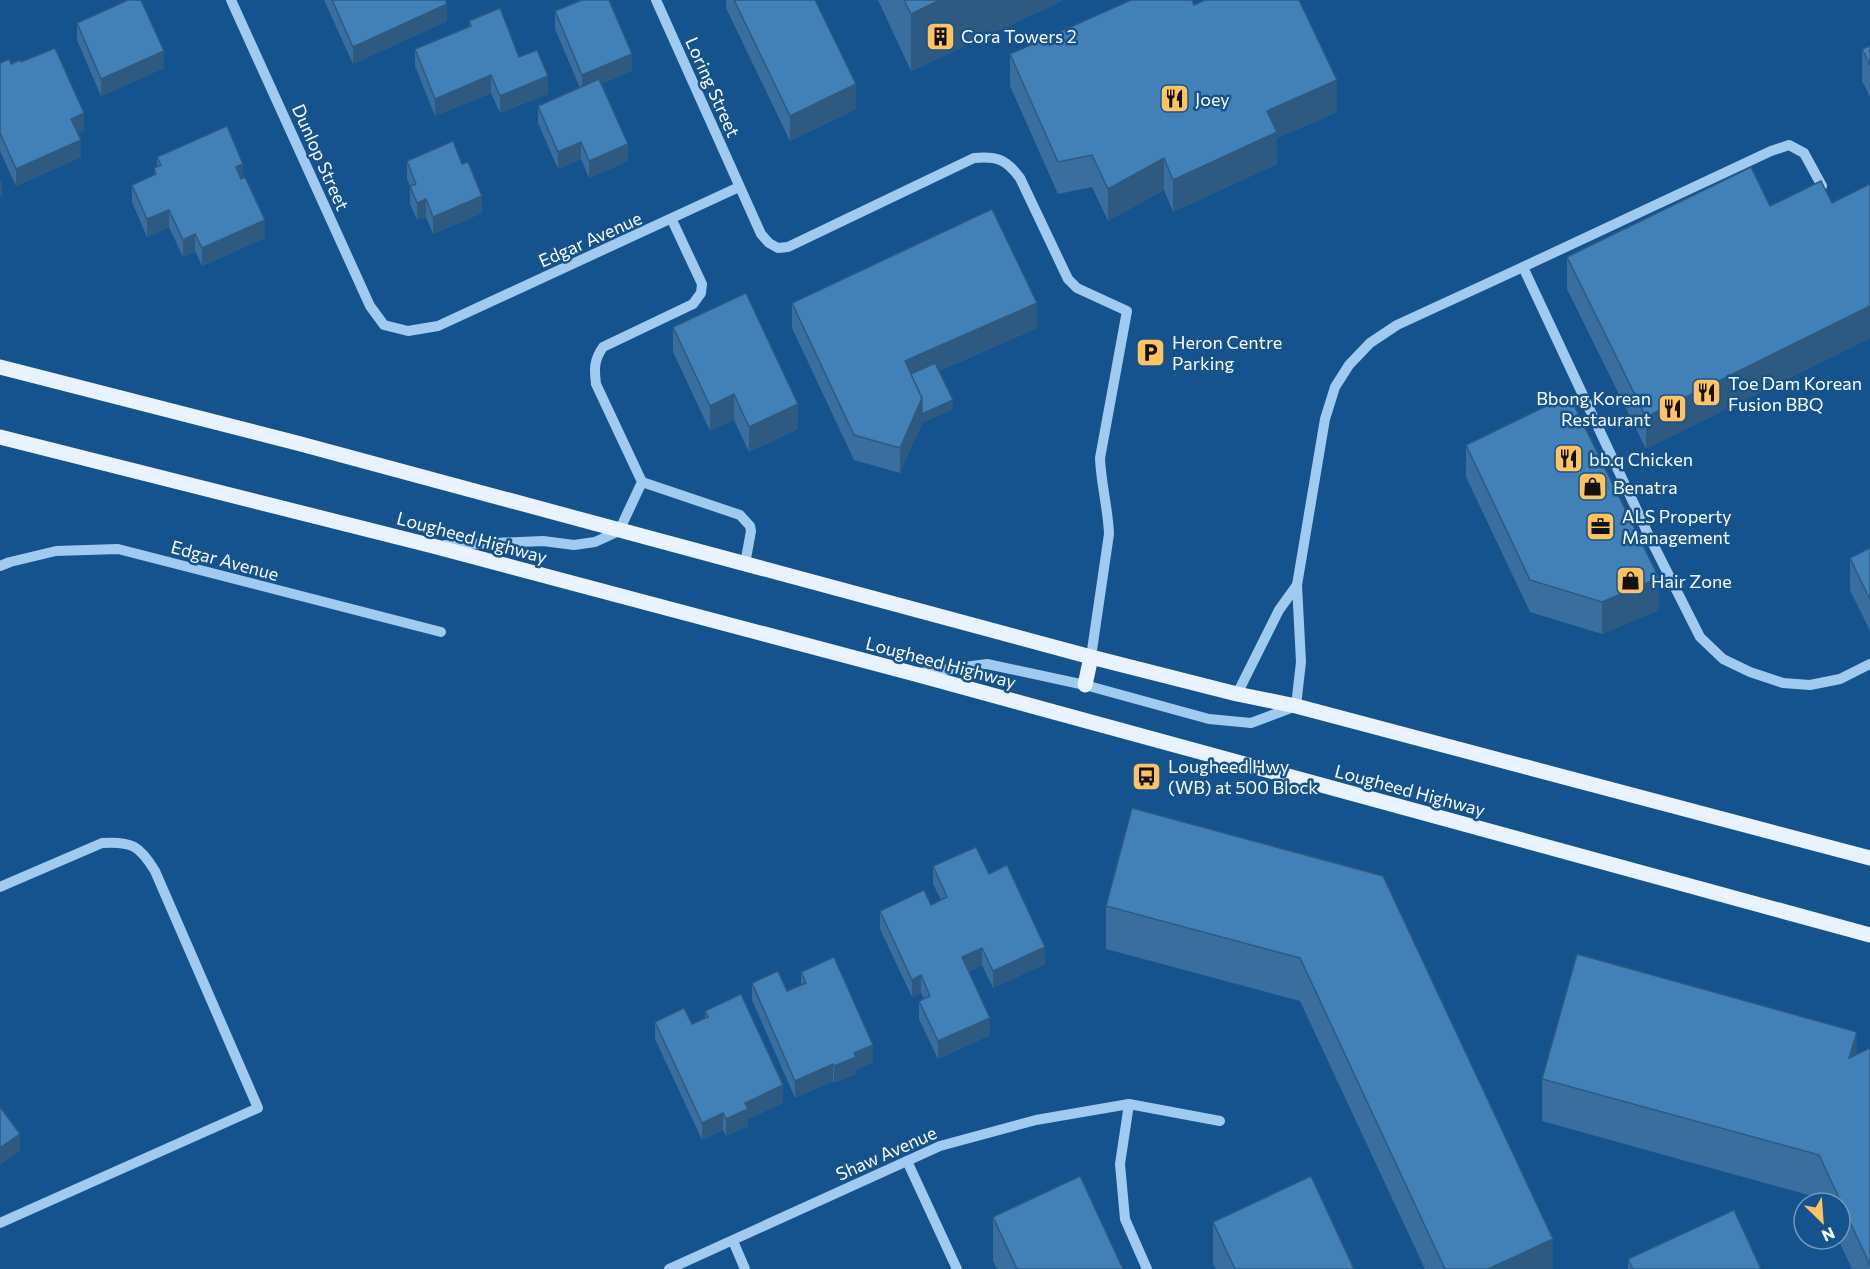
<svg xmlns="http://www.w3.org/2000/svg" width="1870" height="1269" font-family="Commissioner,sans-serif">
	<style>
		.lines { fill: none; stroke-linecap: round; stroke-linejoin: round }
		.minor { stroke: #a0caf0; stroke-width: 10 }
		.major { stroke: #e9f3ff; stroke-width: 15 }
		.wall { fill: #396e9e }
		.shaded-wall { fill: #2e5a81 }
		.building { fill: #4280b8; stroke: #2e5a81; stroke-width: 1.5 }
		.labels { text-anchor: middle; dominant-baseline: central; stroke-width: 5; stroke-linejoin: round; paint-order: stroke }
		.poi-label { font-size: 18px; fill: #fff; stroke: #15538e; text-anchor: start }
		.street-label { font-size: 18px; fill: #fff; stroke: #15538e }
	</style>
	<rect width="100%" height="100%" fill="#15538e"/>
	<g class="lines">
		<!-- minor -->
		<g class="minor">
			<path d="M231,0L370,306L384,325L408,331L438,326L739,187"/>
			<path d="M656,0L761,234L769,243L778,248L788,247L974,158C997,156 1006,159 1020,178L1068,279L1077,288L1127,311L1100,458C1101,484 1108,508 1109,534L1091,657"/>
			<path d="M1523,267L1771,151L1789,145L1804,153L1822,186"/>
			<path d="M642,482L740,515L750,526L751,531L745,564"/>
			<path d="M445,545L543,541L574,545L595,542L619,531L642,482L596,384C594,369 594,360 603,347L693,304L701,293L702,284L672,220"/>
			<path d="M0,566L10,562L56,551L118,549L441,632"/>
			<path d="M920,673L987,664L1085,685L1209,719L1251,723L1296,706L1301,662L1297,585L1325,419L1335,387L1349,365L1370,343L1397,325L1523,267L1649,536L1700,637L1723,659L1750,672L1783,683L1810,685L1840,679L1870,664"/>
			<path d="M1237,694L1279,610L1297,585"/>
			<path d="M0,887L102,843C132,841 140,846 155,871L258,1108L0,1223"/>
			<path d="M1129,1104L1120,1164L1125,1219L1147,1269"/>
			<path d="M907,1161L957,1269"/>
			<path d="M733,1241L745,1269"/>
			<path d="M669,1269L940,1146L1036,1120L1129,1104L1220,1121"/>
		</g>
		<!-- major -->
		<g class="major">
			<path d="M0,367L297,443L1091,657L1237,694L1296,706L1870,858"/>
			<path d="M0,437L433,546L915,674L1870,935"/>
			<path d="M1085,685L1091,657"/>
		</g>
	</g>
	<!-- wall -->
	<g class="wall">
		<path d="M324,0H445L447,21L353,64Z"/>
		<path d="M726,0H815L856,109L790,141L726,8Z"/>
		<path d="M878,0H1062V1L911,71Z"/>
		<path d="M1194,5L1337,112L1277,138V164L1173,212L1164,190L1108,221L1092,187L1058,194L1010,86V54Z"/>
		<path d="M555,11L632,71L601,84L628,161L589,178L581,159L558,169L538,123V106L580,88L555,29Z"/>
		<path d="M469,21L519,57L548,94L500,113L491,93L435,116L415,66V49L469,27Z"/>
		<path d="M77,23L164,68L101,96L77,40Z"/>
		<path d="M1870,46V97L1862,81V49Z"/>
		<path d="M21,62L84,131L78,133L81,157L16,186L0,151V63L11,64Z"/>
		<path d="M157,157L243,177L265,238L202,266L195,251L183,257L169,227L147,237L132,202V185L154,175V168L157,167Z"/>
		<path d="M407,161L482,213L433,234L426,217L417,220L410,204V186L407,179Z"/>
		<path d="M1870,184V338L1646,449L1567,289V257L1770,206L1832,203Z"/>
		<path d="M792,303L1037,328L939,371L953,409L922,423L900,473L854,460L792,328Z"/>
		<path d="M673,327L798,429L749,452L734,420L710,431L673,352Z"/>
		<path d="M1466,445L1659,610L1602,634L1530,612L1466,477Z"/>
		<path d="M1870,548V631L1850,590V558Z"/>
		<path d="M933,866L989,874L1045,964L993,988L982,965L969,972L990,1035L938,1059L919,1019V1001L924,999L921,993L912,997L880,929V911L931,905L941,900L933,884Z"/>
		<path d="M1383,876L1553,1269H1425L1300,1001L1106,949V906Z"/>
		<path d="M801,972L873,1062L856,1070V1074L834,1083L833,1081L795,1098L752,1000V983L787,991L801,985Z"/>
		<path d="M705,1011L783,1103L748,1119V1126L726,1136L723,1130L702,1140L655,1039V1022L692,1024L705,1018Z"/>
		<path d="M1870,1048V1269H1852L1838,1239H1840V1203H1821L1819,1198L1542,1121V1079L1857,1054Z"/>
		<path d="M993,1217L1123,1269H997L993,1260Z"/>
		<path d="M1213,1222L1354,1269H1216L1213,1264Z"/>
		<path d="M1628,1259L1761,1269H1628Z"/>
	</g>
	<!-- shaded-wall -->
	<g class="shaded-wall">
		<path d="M940,0H1062V1L911,71V14Z"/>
		<path d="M447,4V21L353,64V47Z"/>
		<path d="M164,51V68L101,96V79Z"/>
		<path d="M632,54V71L582,92V75Z"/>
		<path d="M491,75V93L435,116V99Z"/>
		<path d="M548,76V94L500,113V96Z"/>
		<path d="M1337,80V112L1277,138V164L1173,212V180L1267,111Z"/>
		<path d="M856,84V109L790,141V116Z"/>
		<path d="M84,113V131L71,136V119Z"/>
		<path d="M81,140V157L16,186V169Z"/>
		<path d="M581,142V159L558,169V152Z"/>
		<path d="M628,144V161L589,178V161Z"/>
		<path d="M1164,158V190L1108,221V189Z"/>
		<path d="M243,164V182L236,185V167Z"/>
		<path d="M2,179V197L0,198V180Z"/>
		<path d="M482,196V213L433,234V217Z"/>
		<path d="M426,199V217L417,220V203Z"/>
		<path d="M169,210V227L147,237V219Z"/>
		<path d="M265,220V238L202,266V248Z"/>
		<path d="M195,234V251L183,257V240Z"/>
		<path d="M1037,303V328L908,384L905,361Z"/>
		<path d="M1870,306V338L1646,449V417Z"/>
		<path d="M734,394V420L710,431V406Z"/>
		<path d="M922,398L953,400V409L922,423L900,473V448Z"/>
		<path d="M798,404V429L749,452V427Z"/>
		<path d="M1659,578V610L1602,634V602Z"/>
		<path d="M1045,947V964L993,988V971Z"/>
		<path d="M982,948V965L962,975V957Z"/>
		<path d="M921,975V993L912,997V980Z"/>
		<path d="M990,1018V1035L938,1059V1041Z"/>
		<path d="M1857,1032V1074L1849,1058Z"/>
		<path d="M873,1045V1062L856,1070V1074L834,1083V1066L854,1053Z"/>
		<path d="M833,1064V1081L795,1098V1081Z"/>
		<path d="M783,1085V1103L748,1119V1126L726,1136V1119L745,1103Z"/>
		<path d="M723,1113V1130L702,1140V1123Z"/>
		<path d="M20,1134V1151L0,1165V1148Z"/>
		<path d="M1553,1239V1269H1488Z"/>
	</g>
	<!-- building -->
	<g class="building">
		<path d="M128,0H141L164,51L101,79L77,23Z"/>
		<path d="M332,0H445L447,4L353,47Z"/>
		<path d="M582,0H609L632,54L582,75L555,11Z"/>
		<path d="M734,0H815L856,84L790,116Z"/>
		<path d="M904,0H940L911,14Z"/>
		<path d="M1131,0H1192L1194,5L1205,0H1299L1337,80L1267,111L1277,132L1173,180L1164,158L1108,189L1092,155L1058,162L1010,54Z"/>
		<path d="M500,8L519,57L537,50L548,76L500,96L491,75L435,99L415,49L471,26L469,21Z"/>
		<path d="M1870,46V65L1862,49Z"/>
		<path d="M55,48L84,113L71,119L81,140L16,169L0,133V63L9,59L11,64L20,60L21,62Z"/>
		<path d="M599,79L628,144L589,161L581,142L558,152L538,106Z"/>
		<path d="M227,126L243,164L236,167L241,179L245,177L265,220L202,248L195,234L183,240L169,210L147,219L132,185L156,174L154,168L161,165L157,157Z"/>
		<path d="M453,141L462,164L468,162L482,196L433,217L426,199L417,203L410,186L416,184L407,161Z"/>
		<path d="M1751,167L1770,206L1821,181L1832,203L1870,184V306L1646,417L1567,257Z"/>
		<path d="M992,209L1037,303L905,361L922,398L900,448L854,435L792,303Z"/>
		<path d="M746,293L798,404L749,427L734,394L710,406L673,327Z"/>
		<path d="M935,363L953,400L922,414V398L911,374Z"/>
		<path d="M1569,395L1659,578L1602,602L1530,580L1466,445Z"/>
		<path d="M1870,548V600L1850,558Z"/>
		<path d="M1132,808L1383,876L1553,1239L1488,1269H1445L1300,958L1106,906Z"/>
		<path d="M976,847L989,874L1007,865L1045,947L993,971L982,948L962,957L990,1018L938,1041L919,1001L930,996L921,975L912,980L880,911L924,890L931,905L947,897L933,866Z"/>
		<path d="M1577,954L1857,1032L1849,1058L1870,1048V1265L1819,1155L1542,1079Z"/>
		<path d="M834,957L873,1045L854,1053L856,1057L834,1066L833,1064L795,1081L752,983L778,971L787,991L806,983L801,972Z"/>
		<path d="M741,994L783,1085L745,1103L748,1109L726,1119L723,1113L702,1123L655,1022L684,1008L692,1024L708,1017L705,1011Z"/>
		<path d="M0,1107L20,1134L0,1148Z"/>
		<path d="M1080,1176L1123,1269H1017L993,1217Z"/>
		<path d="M1311,1176L1354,1269H1235L1213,1222Z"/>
		<path d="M1734,1210L1761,1269H1633L1628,1259Z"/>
	</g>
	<!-- icons -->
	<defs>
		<symbol id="building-square" viewBox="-11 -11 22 22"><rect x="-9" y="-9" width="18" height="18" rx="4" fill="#ffc45f" stroke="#15538e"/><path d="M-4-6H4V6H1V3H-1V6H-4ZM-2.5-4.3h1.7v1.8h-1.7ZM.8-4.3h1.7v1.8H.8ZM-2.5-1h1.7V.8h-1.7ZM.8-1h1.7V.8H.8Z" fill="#111"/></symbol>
		<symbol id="restaurant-square" viewBox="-11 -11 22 22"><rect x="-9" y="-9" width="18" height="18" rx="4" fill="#ffc45f" stroke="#15538e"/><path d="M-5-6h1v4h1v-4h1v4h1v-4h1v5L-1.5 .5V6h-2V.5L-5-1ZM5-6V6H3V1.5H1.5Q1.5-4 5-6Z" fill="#111"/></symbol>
		<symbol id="parking-square" viewBox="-11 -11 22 22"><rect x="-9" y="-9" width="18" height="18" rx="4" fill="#ffc45f" stroke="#15538e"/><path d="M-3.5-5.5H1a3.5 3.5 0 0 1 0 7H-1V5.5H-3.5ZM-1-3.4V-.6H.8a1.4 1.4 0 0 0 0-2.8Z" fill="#111"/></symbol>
		<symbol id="shop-square" viewBox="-11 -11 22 22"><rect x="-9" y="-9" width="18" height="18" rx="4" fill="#ffc45f" stroke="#15538e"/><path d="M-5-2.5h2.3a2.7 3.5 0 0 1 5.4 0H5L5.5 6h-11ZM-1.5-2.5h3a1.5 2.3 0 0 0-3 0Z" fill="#111"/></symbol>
		<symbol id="office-square" viewBox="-11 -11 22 22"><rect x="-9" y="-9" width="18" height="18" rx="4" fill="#ffc45f" stroke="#15538e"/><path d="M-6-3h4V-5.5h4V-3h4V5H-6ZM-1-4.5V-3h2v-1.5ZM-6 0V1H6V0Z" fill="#111"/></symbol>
		<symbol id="bus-square" viewBox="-11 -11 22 22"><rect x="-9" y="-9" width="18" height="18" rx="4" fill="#ffc45f" stroke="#15538e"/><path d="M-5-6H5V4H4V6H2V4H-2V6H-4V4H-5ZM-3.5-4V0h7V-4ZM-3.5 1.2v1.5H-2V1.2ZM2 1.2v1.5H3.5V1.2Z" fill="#111"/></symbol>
	</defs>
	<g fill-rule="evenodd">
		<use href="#building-square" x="924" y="20" width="33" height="33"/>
		<use href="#restaurant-square" x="1158" y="82" width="33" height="33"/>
		<use href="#parking-square" x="1134" y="336" width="33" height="33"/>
		<use href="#restaurant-square" x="1690" y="376" width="33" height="33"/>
		<use href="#restaurant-square" x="1656" y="392" width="33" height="33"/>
		<use href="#restaurant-square" x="1552" y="442" width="33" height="33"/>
		<use href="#shop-square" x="1576" y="470" width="33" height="33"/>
		<use href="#office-square" x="1584" y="510" width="33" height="33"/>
		<use href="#shop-square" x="1614" y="564" width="33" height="33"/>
		<use href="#bus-square" x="1130" y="760" width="33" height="33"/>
	</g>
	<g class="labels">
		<!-- poi labels -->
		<g class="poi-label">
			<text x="961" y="36">Cora Towers 2</text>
			<text x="1195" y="99">Joey</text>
			<text x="1172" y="342">Heron Centre<tspan x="1172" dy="21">Parking</tspan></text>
			<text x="1728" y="383">Toe Dam Korean<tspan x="1728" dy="21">Fusion BBQ</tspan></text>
			<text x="1651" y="398" text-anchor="end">Bbong Korean<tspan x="1651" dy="21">Restaurant</tspan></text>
			<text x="1589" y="459">bb.q Chicken</text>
			<text x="1613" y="487">Benatra</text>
			<text x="1622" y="516">ALS Property<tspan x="1622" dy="21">Management</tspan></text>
			<text x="1651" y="581">Hair Zone</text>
			<text x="1168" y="766">Lougheed Hwy<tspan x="1168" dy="21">(WB) at 500 Block</tspan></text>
		</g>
		<!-- street labels -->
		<g class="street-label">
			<text transform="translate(713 87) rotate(66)">Loring Street</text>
			<text transform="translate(321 157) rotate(66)">Dunlop Street</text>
			<text transform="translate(590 239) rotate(-24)">Edgar Avenue</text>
			<text transform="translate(472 537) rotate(15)">Lougheed Highway</text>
			<text transform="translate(225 560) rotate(15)">Edgar Avenue</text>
			<text transform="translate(941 662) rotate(15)">Lougheed Highway</text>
			<text transform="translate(1410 790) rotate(15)">Lougheed Highway</text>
			<text transform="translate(886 1153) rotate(-24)">Shaw Avenue</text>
		</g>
	</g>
	<!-- north arrow -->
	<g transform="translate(1822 1221) rotate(155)"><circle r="28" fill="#15538e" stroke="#7398bb" stroke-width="1.5"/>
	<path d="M0-4.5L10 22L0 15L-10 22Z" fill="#ffc45f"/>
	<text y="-9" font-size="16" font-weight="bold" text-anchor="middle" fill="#ffffff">N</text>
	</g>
</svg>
